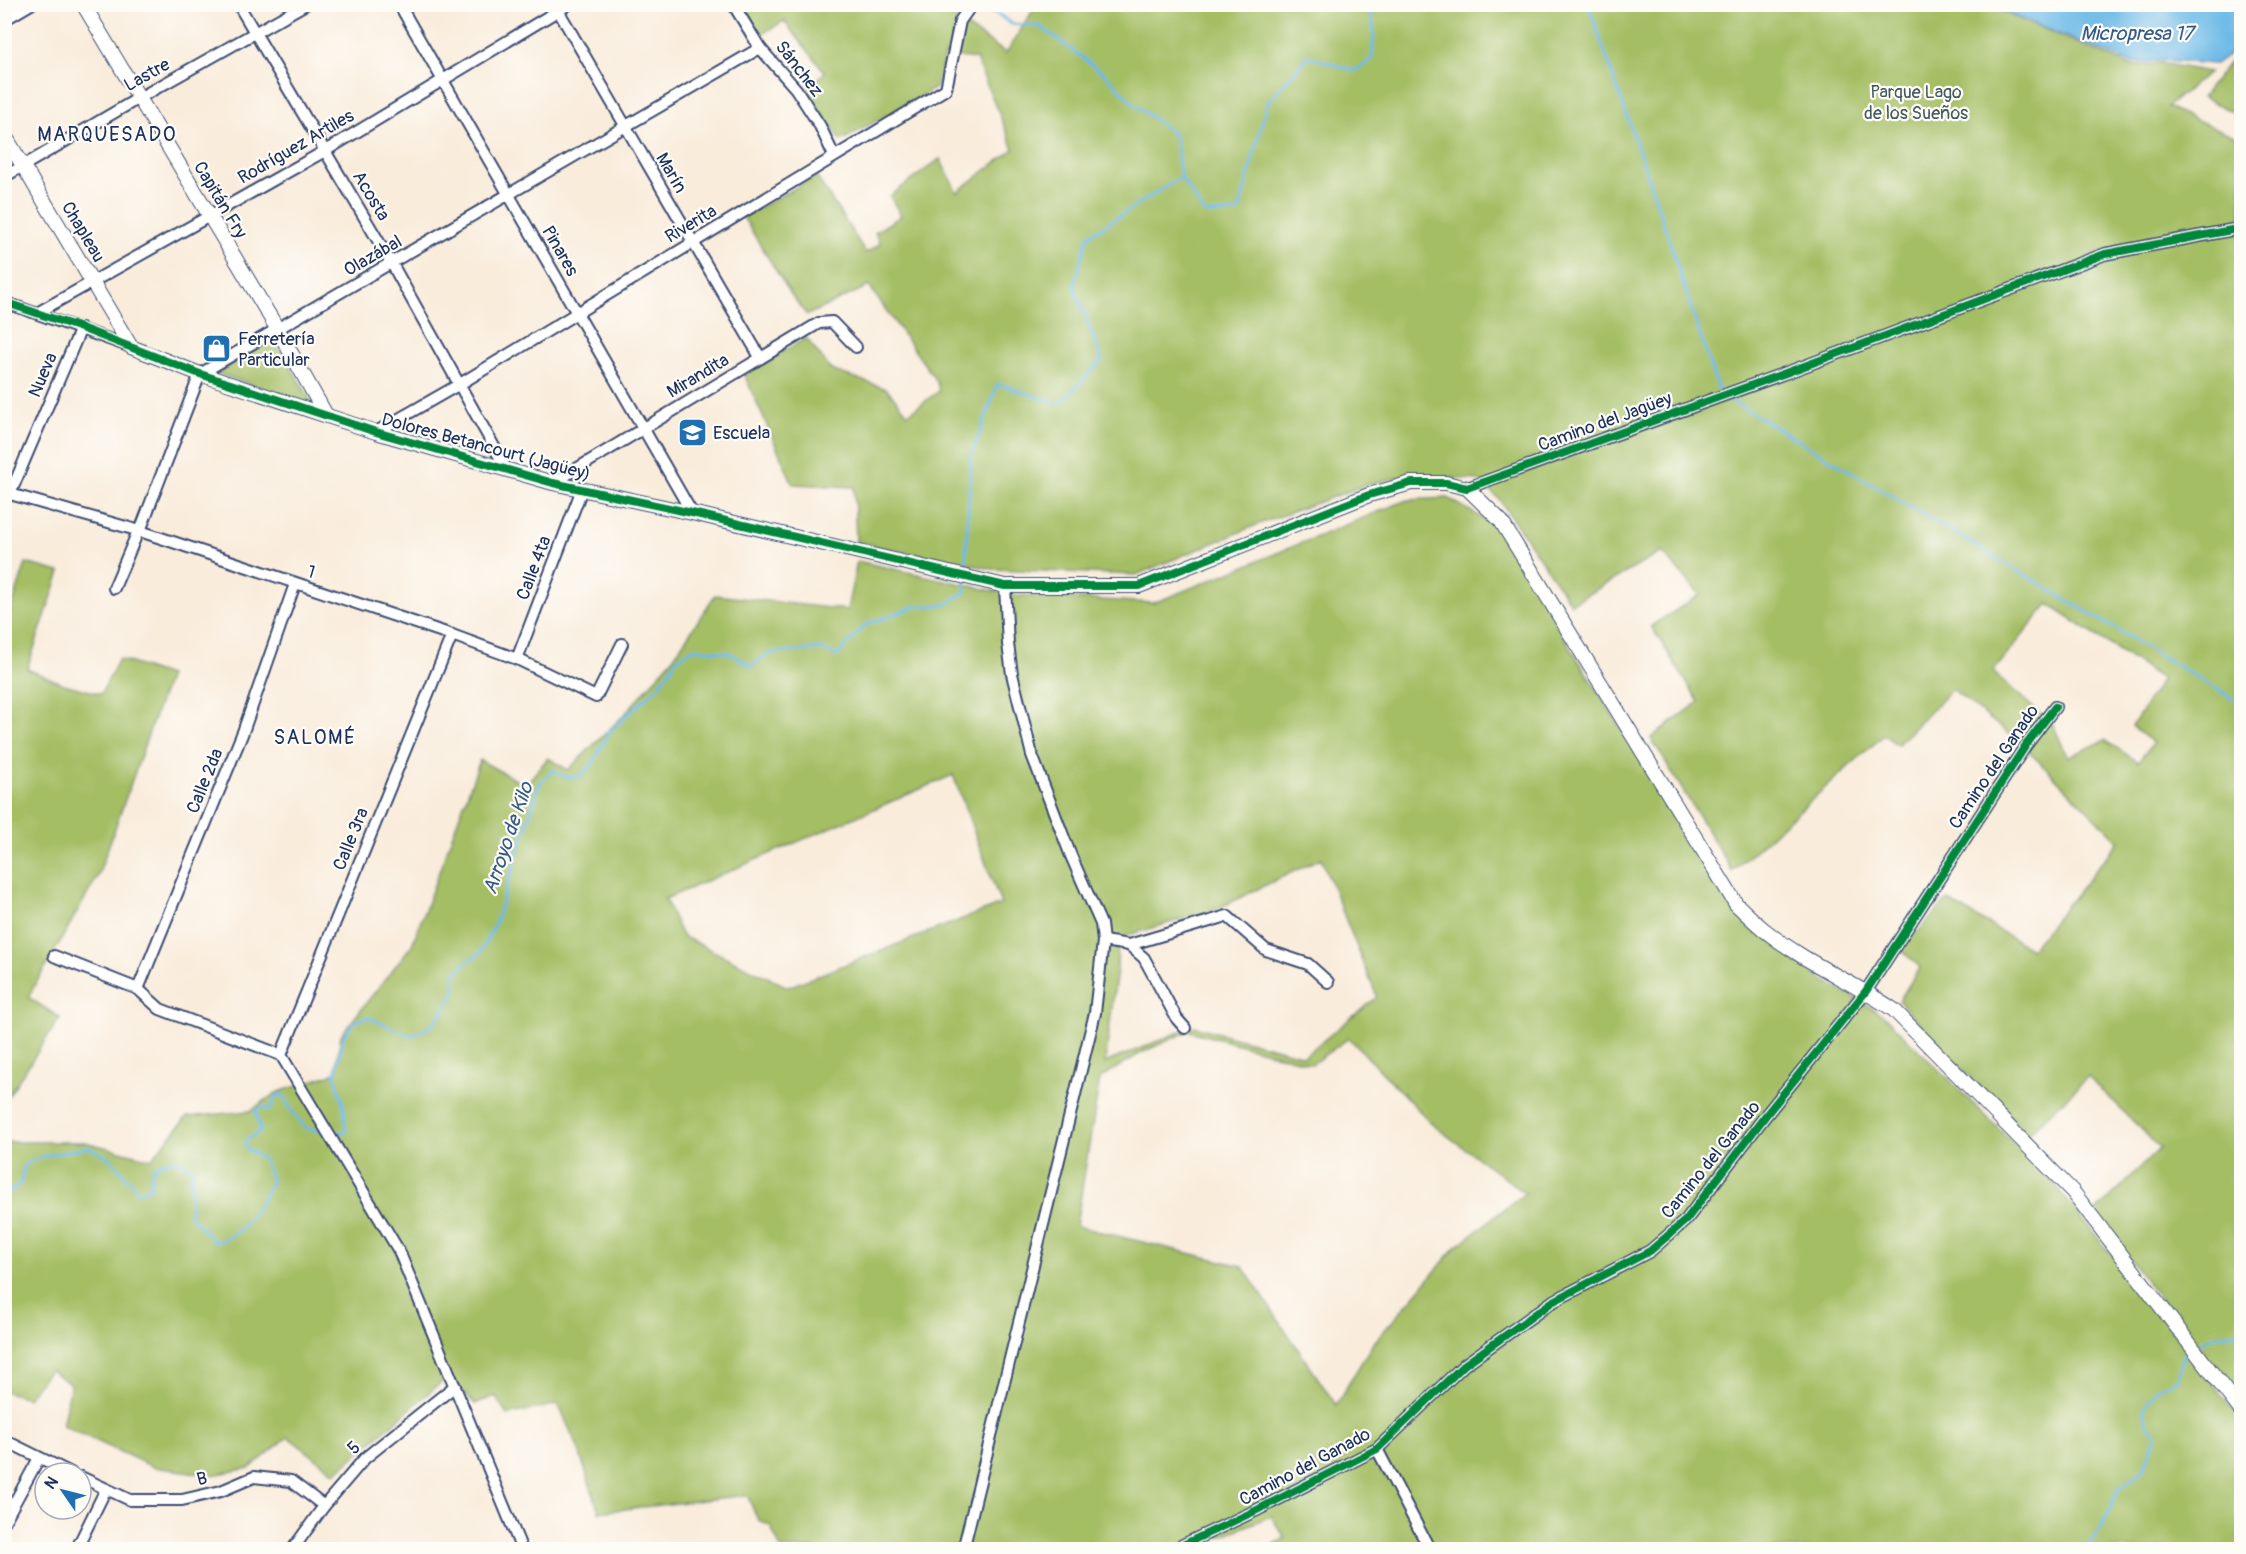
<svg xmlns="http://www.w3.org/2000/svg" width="2246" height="1554" font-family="Pangolin,sans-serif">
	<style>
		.green { fill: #a4be64; stroke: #607661; stroke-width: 1.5; fill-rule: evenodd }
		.water { fill: #6dbae7; stroke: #4474a2; stroke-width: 1.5 }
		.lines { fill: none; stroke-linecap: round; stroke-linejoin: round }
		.stream { stroke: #6dbae7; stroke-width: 3 }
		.minor-casing { stroke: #3c4b71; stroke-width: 14 }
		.tertiary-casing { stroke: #3c4b71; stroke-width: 16 }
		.minor { stroke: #fff; stroke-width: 10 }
		.tertiary { stroke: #fff; stroke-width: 14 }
		.cycleway-casing { stroke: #fdfcf7; stroke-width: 11 }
		.cycleway { stroke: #00873e; stroke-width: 8 }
		.labels { text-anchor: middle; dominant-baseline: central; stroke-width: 4.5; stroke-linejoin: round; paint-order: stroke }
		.street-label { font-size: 18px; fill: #1b2f5e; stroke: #fdfcf7 }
		.park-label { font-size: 18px; fill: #445a60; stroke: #fdfcf7 }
		.poi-label { font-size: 18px; fill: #1b2f5e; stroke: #fdfcf7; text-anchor: start }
		.water-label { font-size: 20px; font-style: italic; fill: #345987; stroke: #fdfcf7 }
		.neighbourhood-label { font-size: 20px; letter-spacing: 1.5px; fill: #1b2f5e; stroke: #fdfcf7 }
	</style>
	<rect width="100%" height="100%" fill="#fdfcf7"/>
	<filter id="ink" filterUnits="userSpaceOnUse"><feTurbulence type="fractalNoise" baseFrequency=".0167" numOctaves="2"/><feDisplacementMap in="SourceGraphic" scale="12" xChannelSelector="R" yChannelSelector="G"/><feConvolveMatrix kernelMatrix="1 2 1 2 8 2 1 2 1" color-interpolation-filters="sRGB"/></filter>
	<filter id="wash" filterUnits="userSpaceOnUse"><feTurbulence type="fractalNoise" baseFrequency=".008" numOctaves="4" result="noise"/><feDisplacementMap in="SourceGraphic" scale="24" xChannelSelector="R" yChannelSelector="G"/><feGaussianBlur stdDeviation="1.35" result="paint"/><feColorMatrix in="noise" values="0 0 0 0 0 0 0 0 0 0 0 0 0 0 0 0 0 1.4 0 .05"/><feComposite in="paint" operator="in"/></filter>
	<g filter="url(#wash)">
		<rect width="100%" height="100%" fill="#f9ecdb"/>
		<!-- green -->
		<g class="green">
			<path d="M1037,4H1984L2132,66L2161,63L2209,72L2167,107L2241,139V1403L2094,1213L2160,1148L2088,1077L2028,1134L1962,1069L1899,1001L1920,967L1901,950L1947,900L2031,949L2119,841L2019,742L1952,689L1897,745L1884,735L1732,871L1651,738L1699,702L1651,626L1700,595L1662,552L1571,604L1499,499L1478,480L1410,475L1366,485L1259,524L1136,575L993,569L856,542L854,487L793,484L744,374L806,338L831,370L887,389L908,414L939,391L937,382L869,286L807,315L790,293L743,217L816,176L866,253L880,244L875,232L901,216L890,196L940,159L957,192L1014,149L976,59L944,55L937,87L841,141L806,90L825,72L784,21L760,35L739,5H939L953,18L1006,53ZM2048,604L2162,679L2132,726L2153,743L2138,762L2105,740L2068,757L2053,725L1993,672Z"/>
			<path d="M2241,47V116L2202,97Z"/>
			<path d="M273,339L314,405L216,373Z"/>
			<path d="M1448,498L1501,529L1569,645L1731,906L1813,974L1882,1014L2050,1179L2176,1334L2241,1421V1549H1266L1285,1538L1271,1516L1189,1549H781L770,1525L758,1520L747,1495L599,1512L578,1448L558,1404L507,1415L495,1396L475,1404L449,1376L335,1473L288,1437L250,1468L212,1475L153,1467L62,1425L71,1384L50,1370L27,1398L7,1392L4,1384V1142H85L151,1159L187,1117L250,1111L276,1093L335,1073L341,1035L412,945L480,760L525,785L548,758L568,770L624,715L674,657L715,595L847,610L857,561L1012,595L1154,603L1407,500ZM953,775L1001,904L788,987L682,936L665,899ZM1321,858L1377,997L1304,1056L1194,1026L1105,1063L1117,969L1118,938L1217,909ZM1189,1031L1312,1064L1349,1038L1433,1125L1525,1193L1456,1247L1372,1345L1336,1405L1242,1266L1076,1226L1100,1078L1141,1053Z"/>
			<path d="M26,563L60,572L27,669L64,684L101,694L119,659L169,676L98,876L28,997L60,1018L5,1101L4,631Z"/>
		</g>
		<!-- water -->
		<path class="water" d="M1987,5H2241V45L2215,64L2167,60L2132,63Z"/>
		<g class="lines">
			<!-- stream -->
			<g class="stream">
				<path d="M983,4L1012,24L1040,26L1107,76L1133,103L1175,135L1181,177"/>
				<path d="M1588,4L1657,203L1717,387L1723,393"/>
				<path d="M1727,398L2242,704"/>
				<path d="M965,572L971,456L998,384L1060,404L1102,360L1074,286L1088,236L1181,177L1205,214L1239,212L1267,103L1308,56L1355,71L1372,59L1374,34L1370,4"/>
				<path d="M331,1132H346L344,1107L335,1075L344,1035L354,1022L368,1017L411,1036L431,1026L444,1009L455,992L454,975L466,963L480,953L495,924L540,783L553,770L564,777H579L591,766L609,732L659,686L677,659L694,648L730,653L751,666L770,653L821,649L837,656L865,625L917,606L945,605L965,592V581"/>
				<path d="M4,1185L10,1191L21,1183L24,1165L44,1156L88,1147L110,1158L139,1192L151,1187V1176L154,1167C171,1158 176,1157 192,1169L190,1215L215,1242C244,1237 260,1205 272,1180L263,1159L247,1149L245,1141L261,1131L255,1111L264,1107L270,1110L277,1095L284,1096L291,1110L305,1128L325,1132"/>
				<path d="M2196,1347L2208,1338L2242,1330"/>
				<path d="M2085,1550L2102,1526L2119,1489L2143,1470L2157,1434L2147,1425L2144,1409L2156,1389L2178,1379L2183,1356L2191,1351"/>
			</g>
		</g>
	</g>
	<g filter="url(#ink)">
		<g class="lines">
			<defs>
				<g id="minor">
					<path d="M238,4L392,264L507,470"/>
					<path d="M399,4L692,513"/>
					<path d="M733,4L760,48L796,89L820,126L834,156"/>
					<path d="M555,5L760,357"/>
					<path d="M4,20L31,4"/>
					<path d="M4,177L139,98L306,4"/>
					<path d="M4,302L131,347"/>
					<path d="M37,313L325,151L569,4"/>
					<path d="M376,432L460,384L946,89L960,21L972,4"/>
					<path d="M553,483L819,323L832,322L856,347"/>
					<path d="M1467,488L1791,371L2105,254L2242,228"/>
					<path d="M10,494L140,531L452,635L517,659L596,697L622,644"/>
					<path d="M4,500L10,494L81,328"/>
					<path d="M114,588L136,536L140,531L200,374L760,48"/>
					<path d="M517,659L582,489"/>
					<path d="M1103,941L1129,945L1227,916L1266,950L1308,964L1328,982"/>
					<path d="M1129,945L1144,958L1177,1019L1185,1028"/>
					<path d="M54,956L138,989L160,1009L281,1055L399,1251L522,1550"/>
					<path d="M138,989L243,732L295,584"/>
					<path d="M281,1055L452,635"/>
					<path d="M4,1440L71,1473"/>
					<path d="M1377,1449L1430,1550"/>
					<path d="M81,1477L130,1500H182L221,1491L254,1477L291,1481L324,1506"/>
					<path d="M4,1522L39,1458"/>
					<path d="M76,1550L106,1489"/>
					<path d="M292,1550L324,1506L365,1458L455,1386"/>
					<path d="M963,1550L1095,1013L1103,941L1101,924L1071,856L1032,755L1012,674L1008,644L1005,586"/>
					<path d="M1172,1550L1255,1511L1377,1449L1464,1365L1552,1302L1650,1251L1686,1220L1766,1115L1866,991L2026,745L2055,707"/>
				</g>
				<g id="tertiary">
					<path d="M83,4L278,330L326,415"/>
					<path d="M4,134L131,347L200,374L376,432L553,483L692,513L1005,586H1139L1369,495L1411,483H1446L1467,488L1501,521L1736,904C1746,913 1756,924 1767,932C1806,963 1853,982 1894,1010L2073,1192L2242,1412"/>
				</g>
			</defs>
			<!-- minor casing -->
			<use href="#minor" class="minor-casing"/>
			<!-- tertiary casing -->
			<use href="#tertiary" class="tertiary-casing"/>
			<!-- minor -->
			<use href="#minor" class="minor"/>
			<!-- tertiary -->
			<use href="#tertiary" class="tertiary"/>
			<defs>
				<g id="cycleway">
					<path d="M4,302L81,328L200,374L376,432L553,483L692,513L1005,586H1139L1369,495L1411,483H1446L1467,488L1791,371L2105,254L2242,228"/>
					<path d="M1172,1550L1255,1511L1377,1449L1464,1365L1552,1302L1650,1251L1686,1220L1766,1115L1866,991L2026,745L2055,707"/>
				</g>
			</defs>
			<!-- cycleway casing -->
			<use href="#cycleway" class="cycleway-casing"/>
			<!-- cycleway -->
			<use href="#cycleway" class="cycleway"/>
		</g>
	</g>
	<!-- icons -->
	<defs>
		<symbol id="shop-square" viewBox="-11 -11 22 22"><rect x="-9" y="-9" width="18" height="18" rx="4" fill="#1f6fb2" stroke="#fdfcf7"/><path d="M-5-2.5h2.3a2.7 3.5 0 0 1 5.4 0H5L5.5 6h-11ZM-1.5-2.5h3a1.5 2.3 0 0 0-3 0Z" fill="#fff"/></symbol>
		<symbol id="school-square" viewBox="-11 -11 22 22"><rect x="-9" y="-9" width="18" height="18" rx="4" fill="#1f6fb2" stroke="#fdfcf7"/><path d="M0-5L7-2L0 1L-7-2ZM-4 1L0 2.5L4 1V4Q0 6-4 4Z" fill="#fff"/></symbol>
	</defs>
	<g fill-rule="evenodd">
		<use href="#shop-square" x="200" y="332" width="33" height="33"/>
		<use href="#school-square" x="676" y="416" width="33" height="33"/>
	</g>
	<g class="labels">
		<!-- street labels -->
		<g class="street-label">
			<text transform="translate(799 69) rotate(52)">Sánchez</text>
			<text transform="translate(147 75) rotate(-29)">Lastre</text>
			<text transform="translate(296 147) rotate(-30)">Rodríguez Artiles</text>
			<text transform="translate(671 173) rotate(60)">Marín</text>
			<text transform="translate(371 196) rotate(59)">Acosta</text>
			<text transform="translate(220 200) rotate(59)">Capitán Fry</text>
			<text transform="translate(691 224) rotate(-31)">Riverita</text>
			<text transform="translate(83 232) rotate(59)">Chapleau</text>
			<text transform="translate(560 251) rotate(60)">Pinares</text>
			<text transform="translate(373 256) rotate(-30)">Olazábal</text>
			<text transform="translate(43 375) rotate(-67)">Nueva</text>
			<text transform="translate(698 376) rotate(-31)">Mirandita</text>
			<text transform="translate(1605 422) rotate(-20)">Camino del Jagüey</text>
			<text transform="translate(486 447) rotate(15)">Dolores Betancourt (Jagüey)</text>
			<text transform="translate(534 568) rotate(-69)">Calle 4ta</text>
			<text transform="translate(311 572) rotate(18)">1</text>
			<text transform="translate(1994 767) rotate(-56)">Camino del Ganado</text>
			<text transform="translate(205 781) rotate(-68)">Calle 2da</text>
			<text transform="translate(351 839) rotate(-68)">Calle 3ra</text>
			<text transform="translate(1711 1160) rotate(-51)">Camino del Ganado</text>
			<text transform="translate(354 1448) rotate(-45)">5</text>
			<text transform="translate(1305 1467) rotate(-28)">Camino del Ganado</text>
			<text transform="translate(202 1479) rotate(-13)">B</text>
		</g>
		<!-- park labels -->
		<g class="park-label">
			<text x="1916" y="92">Parque Lago<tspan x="1916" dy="21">de los Sueños</tspan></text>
		</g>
		<!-- poi labels -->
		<g class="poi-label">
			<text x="238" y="339">Ferretería<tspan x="238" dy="21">Particular</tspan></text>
			<text x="713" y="433">Escuela</text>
		</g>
		<!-- water labels -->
		<g class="water-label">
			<text x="2137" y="33">Micropresa 17</text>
			<text transform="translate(508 838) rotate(-71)">Arroyo de Kilo</text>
		</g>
		<!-- neighbourhood labels -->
		<g class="neighbourhood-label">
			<text x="107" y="134">MARQUESADO</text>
			<text x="315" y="737">SALOMÉ</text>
		</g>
	</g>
	<!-- margin -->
	<rect width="2246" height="1554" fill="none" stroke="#fdfcf7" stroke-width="24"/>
	<!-- north arrow -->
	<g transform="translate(63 1491) rotate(305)"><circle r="28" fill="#fdfcf7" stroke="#a3aaba" stroke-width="1.5"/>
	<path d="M0-4.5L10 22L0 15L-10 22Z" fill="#1f6fb2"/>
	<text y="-9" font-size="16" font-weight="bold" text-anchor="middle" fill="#1b2f5e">N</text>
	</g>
</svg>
